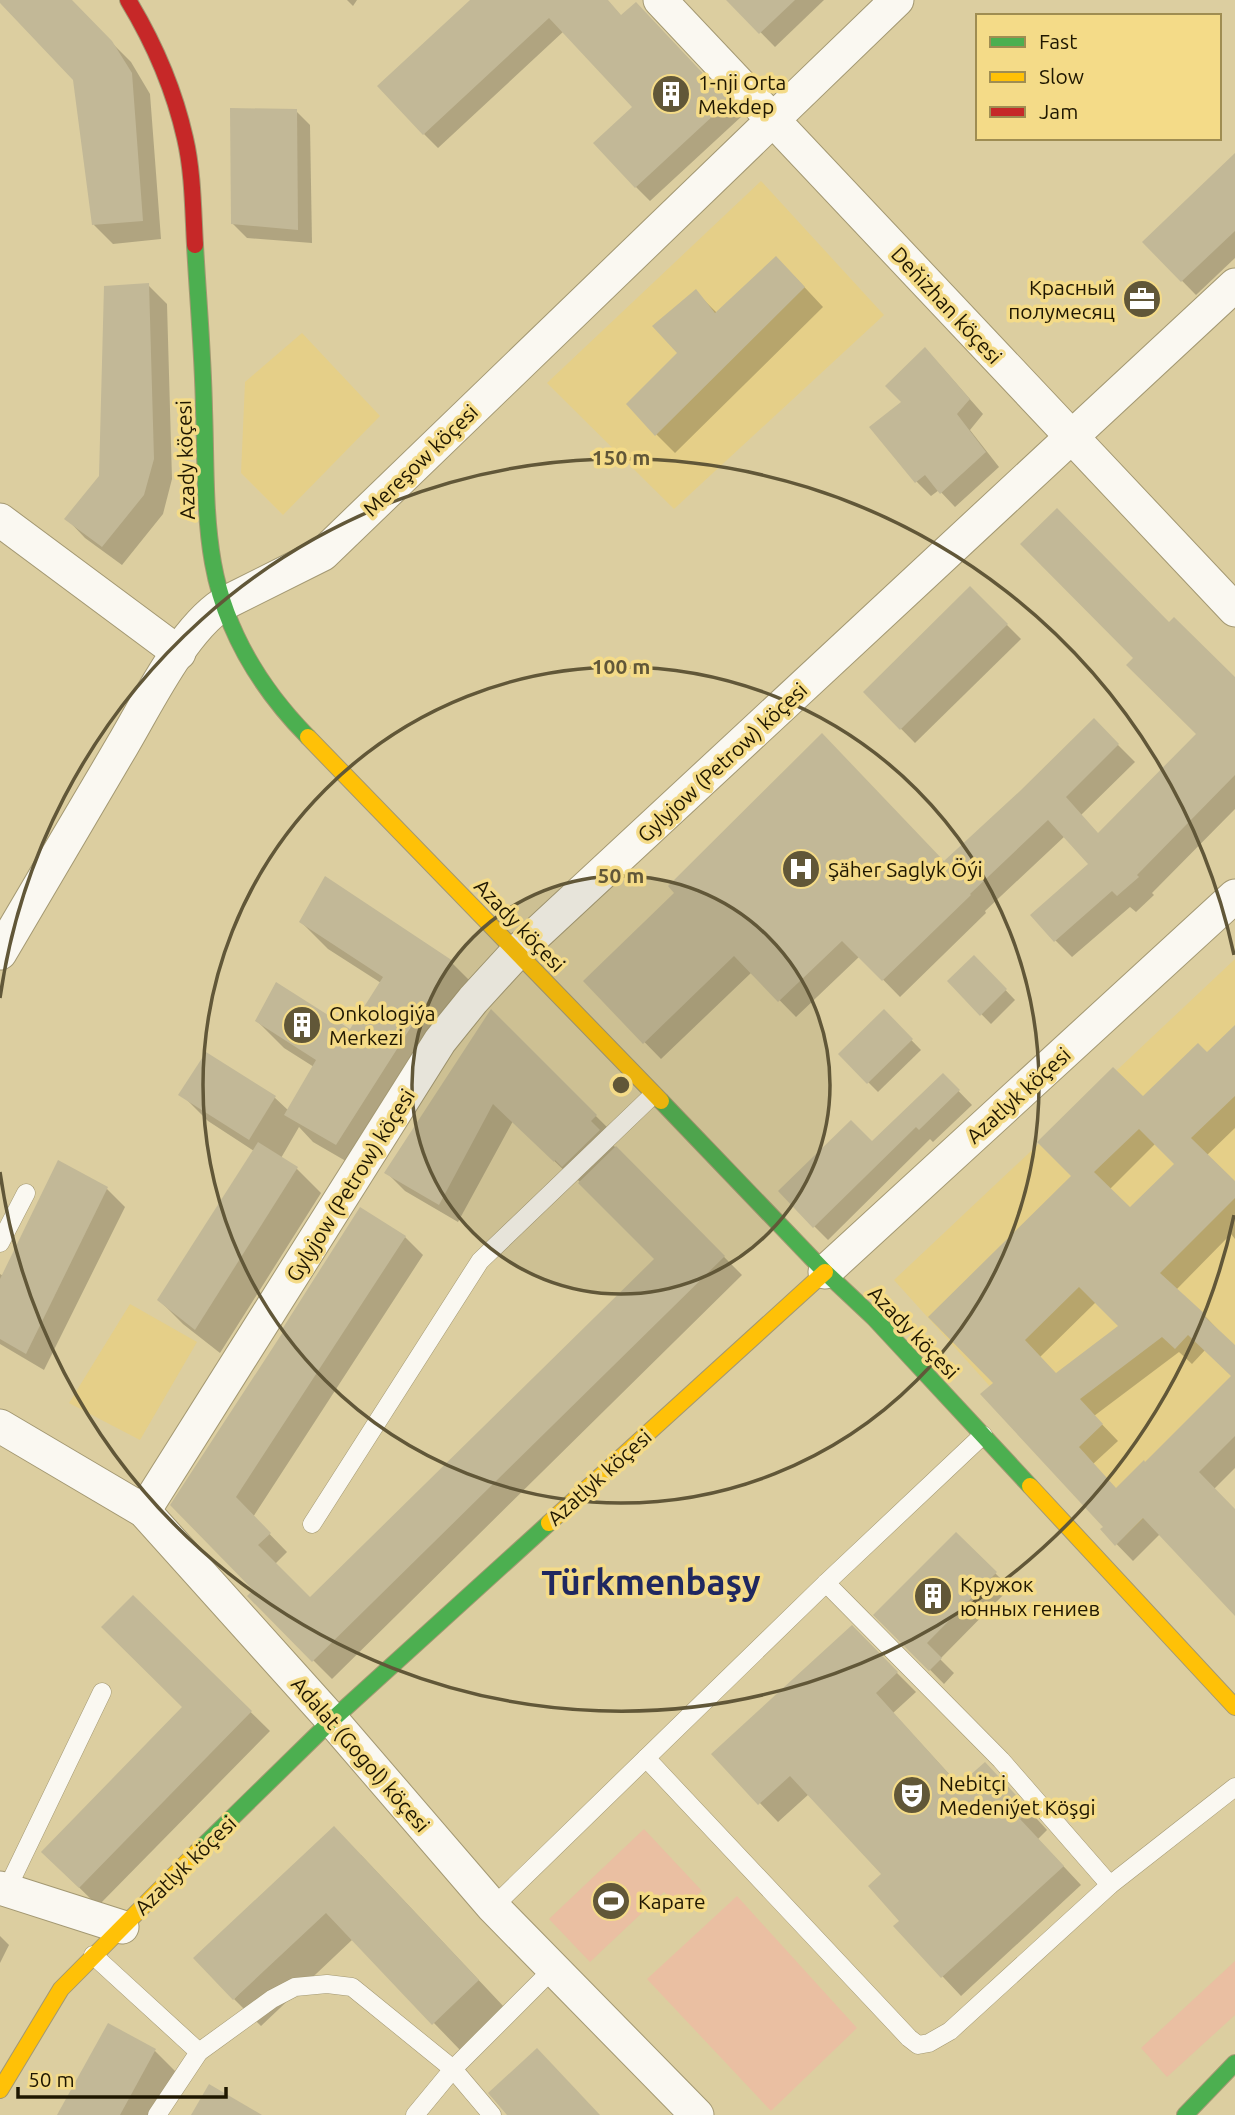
<svg xmlns="http://www.w3.org/2000/svg" width="1235" height="2115" font-family="Ubuntu,sans-serif">
	<style>
		.built { fill: #e5cf88 }
		.green { fill: #eabfa2 }
		.shadow { fill: #0003; fill-rule: evenodd }
		.building { fill: #c2b897; fill-rule: evenodd }
		.lines { fill: none; stroke-linecap: round; stroke-linejoin: round }
		.lane-casing { stroke: #a39872; stroke-width: 19 }
		.street-casing { stroke: #a39872; stroke-width: 35 }
		.fast-casing { stroke: #a39872; stroke-width: 18 }
		.slow-casing { stroke: #a39872; stroke-width: 18 }
		.jam-casing { stroke: #a39872; stroke-width: 18 }
		.lane { stroke: #faf8f1; stroke-width: 18 }
		.street { stroke: #faf8f1; stroke-width: 33 }
		.fast { stroke: #4caf50; stroke-width: 16 }
		.slow { stroke: #ffc107; stroke-width: 16 }
		.jam { stroke: #c62828; stroke-width: 16 }
		.ring { fill: none; stroke: #615738; stroke-width: 3.5 }
		.labels { text-anchor: middle; dominant-baseline: central; stroke-width: 7; stroke-linejoin: round; paint-order: stroke }
		.poi-label { font-size: 21px; fill: #1f1700; stroke: #f4db88; text-anchor: start }
		.street-label { font-size: 21px; fill: #1f1700; stroke: #f4db88 }
		.town-label { font-size: 35px; font-weight: bold; fill: #202860; stroke: #f4db88 }
		.centre { fill: #615738; stroke: #f4db88; stroke-width: 3.5 }
		.ring-label { font-size: 21px; text-anchor: middle; font-weight: bold; fill: #615738; stroke: #f4db88; stroke-width: 7; stroke-linejoin: round; paint-order: stroke }
	</style>
	<rect width="100%" height="100%" fill="#dccea0"/>
	<!-- built -->
	<g class="built">
		<path d="M761,181L884,315L674,509L547,383Z"/>
		<path d="M302,333L380,416L283,515L241,473L245,382Z"/>
		<path d="M1235,959V1432L1125,1536L894,1280Z"/>
		<path d="M130,1304L197,1342L140,1440L69,1403Z"/>
	</g>
	<!-- green -->
	<g class="green">
		<path d="M644,1829L702,1891L681,1910L664,1892L590,1962L549,1919Z"/>
		<path d="M737,1896L857,2028L771,2111L647,1979Z"/>
		<path d="M1235,1961V2015L1167,2077L1141,2048Z"/>
	</g>
	<!-- shadow -->
	<g class="shadow">
		<path d="M0,0H69L131,62L150,94L161,239L113,244L94,225L75,79Z"/>
		<path d="M347,0H357L353,6Z"/>
		<path d="M472,0H607L622,17L650,18L742,116L650,201L636,187L635,107L564,31L438,148L424,134Z"/>
		<path d="M729,0H824L775,47Z"/>
		<path d="M296,111L310,125L312,243L247,238L233,224Z"/>
		<path d="M1235,159V258L1196,295L1144,242Z"/>
		<path d="M795,277L823,307L675,453L656,434L696,292L717,313Z"/>
		<path d="M148,285L167,304L172,479L163,514L122,565L85,538L67,519L101,477Z"/>
		<path d="M939,364L983,414L970,430L999,467L955,507L939,490L931,496L917,482L871,427L904,402Z"/>
		<path d="M970,588L1021,639L915,743L865,692Z"/>
		<path d="M1169,624L1235,679V809L1152,893L1154,895L1136,912L1130,907L1072,957L1055,940L1091,865L1065,836L985,911L986,913L900,997L860,956L796,1017L752,972L661,1059L585,981L944,863L1021,792L1094,721L1135,762L1081,815L1099,835L1198,734Z"/>
		<path d="M301,922L451,962L478,989L363,1171L313,1142L299,1127L281,1158L297,1169L321,1193L220,1353L183,1324L159,1300L254,1151L208,1121L181,1094L274,1097L289,1111L314,1067L284,1048L257,1021L351,1031L381,983L328,949Z"/>
		<path d="M974,957L1015,1000L991,1024L949,981Z"/>
		<path d="M491,1012L615,1135L609,1141L742,1275L332,1679L249,1596L255,1590L173,1505L405,1237L423,1255L253,1517L287,1552L275,1564L310,1599L656,1259L575,1177L573,1179L513,1121L458,1222L405,1191L386,1172Z"/>
		<path d="M884,1012L921,1050L878,1092L840,1054Z"/>
		<path d="M1235,1027V1128L1206,1156L1235,1184V1239L1231,1234L1176,1290L1205,1316L1235,1348V1468L1214,1489L1235,1511V1614L1160,1534L1133,1561L1102,1529L1105,1527L995,1383L1074,1176L1143,1099L1207,1054ZM1156,1143L1176,1164L1130,1210L1110,1189ZM1096,1302L1121,1326L1056,1375L1040,1357ZM1206,1349L1233,1377L1145,1464L1117,1490L1093,1464L1118,1441L1094,1416L1179,1352L1192,1364Z"/>
		<path d="M943,1075L972,1105L933,1142L930,1139L828,1240L780,1192L872,1143Z"/>
		<path d="M59,1163L107,1189L125,1207L44,1370L0,1344V1274L3,1276Z"/>
		<path d="M956,1534L1010,1588L940,1659L954,1673L944,1684L876,1615Z"/>
		<path d="M133,1597L270,1731L98,1906L43,1852L185,1707Z"/>
		<path d="M852,1628L916,1692L893,1713L960,1786L1004,1783L1047,1830L1038,1839L1081,1885L961,1996L895,1926L902,1921L883,1874L809,1794L778,1822L713,1754Z"/>
		<path d="M361,1855L505,2008L460,2050L353,1939L261,2026L234,1999Z"/>
		<path d="M0,1936L9,1945L0,1963Z"/>
		<path d="M108,2025L155,2051L182,2078L161,2115H59Z"/>
	</g>
	<!-- building -->
	<g class="building">
		<path d="M0,0H72L112,41L132,73L143,221L92,225L73,80L0,3Z"/>
		<path d="M470,0H608L621,15L636,2L729,101L635,188L593,143L632,107L549,18L423,135L377,86Z"/>
		<path d="M726,0H795L759,34Z"/>
		<path d="M230,108L297,109L298,230L231,224Z"/>
		<path d="M1235,153V231L1181,282L1142,242Z"/>
		<path d="M776,256L805,287L655,436L626,404L677,353L652,326L696,289L715,313Z"/>
		<path d="M149,283L154,459L144,495L102,547L64,519L99,476L104,286Z"/>
		<path d="M925,347L970,399L957,414L986,452L940,494L925,475L915,483L869,427L901,402L885,386Z"/>
		<path d="M1057,508L1169,622L1174,617L1235,677V775L1137,875L1139,877L1117,896L1112,891L1054,942L1030,915L1088,864L1048,820L970,894L971,895L882,981L842,941L778,1002L734,956L643,1044L583,981L674,893L668,886L822,733L944,861L1020,791L1094,718L1119,744L1066,797L1098,833L1196,734L1126,665L1133,658L1020,544Z"/>
		<path d="M970,586L1008,624L900,730L863,692Z"/>
		<path d="M325,876L453,961L336,1145L284,1115L316,1060L255,1021L276,982L350,1029L383,977L299,922Z"/>
		<path d="M974,955L1007,989L980,1016L947,981Z"/>
		<path d="M491,1009L597,1115L591,1121L600,1130L562,1167L555,1160L554,1162L493,1104L439,1205L384,1173Z"/>
		<path d="M884,1009L913,1039L867,1084L838,1054Z"/>
		<path d="M1235,1025V1096L1191,1138L1235,1181V1198L1160,1273L1206,1315L1205,1317L1235,1345V1436L1199,1472L1235,1509V1616L1143,1518L1115,1546L1100,1529L1103,1527L980,1394L993,1383L928,1317L1071,1176L1037,1142L1113,1067L1143,1096L1198,1043L1207,1052ZM1139,1129L1174,1164L1130,1207L1094,1172ZM1079,1287L1118,1326L1056,1373L1025,1340ZM1188,1335L1231,1376L1145,1462L1144,1460L1116,1488L1079,1447L1103,1424L1080,1399L1162,1337L1175,1349Z"/>
		<path d="M206,1052L276,1096L249,1140L178,1095Z"/>
		<path d="M943,1073L960,1090L919,1130L916,1127L813,1228L778,1191L851,1120L872,1141Z"/>
		<path d="M258,1142L298,1167L195,1330L157,1300Z"/>
		<path d="M616,1146L725,1256L312,1662L247,1596L253,1590L170,1505L283,1332L281,1331L360,1207L406,1236L236,1497L271,1533L258,1545L310,1597L654,1259L578,1183Z"/>
		<path d="M58,1160L108,1187L26,1354L0,1339V1279Z"/>
		<path d="M956,1532L997,1572L927,1643L942,1658L929,1671L873,1615Z"/>
		<path d="M133,1595L252,1711L79,1888L41,1852L182,1707L101,1627Z"/>
		<path d="M852,1625L898,1672L876,1693L959,1785L985,1762L1030,1810L1020,1819L1064,1866L941,1978L893,1926L899,1921L868,1886L881,1874L790,1776L758,1805L711,1754Z"/>
		<path d="M334,1826L479,1980L432,2025L326,1913L233,2000L193,1958Z"/>
		<path d="M108,2023L156,2049L120,2115H57Z"/>
		<path d="M537,2048L600,2115H507L488,2093Z"/>
		<path d="M209,2084L262,2115H191Z"/>
	</g>
	<g class="lines">
		<defs>
			<g id="lane">
				<path d="M0,1243L26,1193"/>
				<path d="M312,1524L480,1261L653,1095"/>
				<path d="M826,1583L1001,1760L1110,1885"/>
				<path d="M646,1758L909,2038L918,2045L929,2043L950,2031L1110,1885L1235,1787"/>
				<path d="M6,1891L102,1692"/>
				<path d="M493,1907L826,1583L983,1435"/>
				<path d="M93,1955L199,2052"/>
				<path d="M157,2115L199,2052L272,1999L295,1987L327,1984L352,1987L453,2069L492,2115"/>
				<path d="M415,2115L453,2069L553,1969"/>
			</g>
			<g id="street">
				<path d="M660,0L1235,610"/>
				<path d="M0,520L179,653"/>
				<path d="M0,953C41,884 81,815 122,746C147,704 182,631 223,604L323,554L897,0"/>
				<path d="M825,1272L1235,896"/>
				<path d="M0,1426L144,1511L332,1720L493,1907L697,2115"/>
				<path d="M144,1511L440,1041L473,1000L517,952L1235,285"/>
				<path d="M0,1888L122,1927"/>
			</g>
			<g id="fast">
				<path d="M195,245C198,300 203,354 204,409C206,460 204,513 213,563C225,630 261,689 308,737"/>
				<path d="M661,1101L825,1272L874,1318L1030,1486"/>
				<path d="M197,1852L332,1720L549,1523"/>
				<path d="M1185,2115L1235,2063"/>
			</g>
			<g id="slow">
				<path d="M308,737L661,1101"/>
				<path d="M1030,1486L1235,1707"/>
				<path d="M549,1523L825,1272"/>
				<path d="M0,2090L61,1989L197,1852"/>
			</g>
			<path id="jam" d="M128,0C154,43 174,89 185,138C193,172 193,210 195,245"/>
		</defs>
		<!-- lane casing -->
		<use href="#lane" class="lane-casing"/>
		<!-- street casing -->
		<use href="#street" class="street-casing"/>
		<!-- fast casing -->
		<use href="#fast" class="fast-casing"/>
		<!-- slow casing -->
		<use href="#slow" class="slow-casing"/>
		<!-- jam casing -->
		<use href="#jam" class="jam-casing"/>
		<!-- lane -->
		<use href="#lane" class="lane"/>
		<!-- street -->
		<use href="#street" class="street"/>
		<!-- fast -->
		<use href="#fast" class="fast"/>
		<!-- slow -->
		<use href="#slow" class="slow"/>
		<!-- jam -->
		<use href="#jam" class="jam"/>
	</g>
	<!-- distance rings -->
	<circle cx="621" cy="1085" r="209" fill="#615738" fill-opacity=".12"/>
	<g class="ring">
		<circle cx="621" cy="1085" r="209"/>
		<circle cx="621" cy="1085" r="418"/>
		<path d="M1234 1215A627 627 0 0 1 0 1172M0 998A627 627 0 0 1 1234 955"/>
	</g>
	<!-- icons -->
	<defs>
		<symbol id="building-disc" viewBox="-11 -11 22 22"><circle r="9.5" fill="#615738" stroke="#f4db88"/><path d="M-4-6H4V6H1V3H-1V6H-4ZM-2.5-4.3h1.7v1.8h-1.7ZM.8-4.3h1.7v1.8H.8ZM-2.5-1h1.7V.8h-1.7ZM.8-1h1.7V.8H.8Z" fill="#fff"/></symbol>
		<symbol id="office-disc" viewBox="-11 -11 22 22"><circle r="9.5" fill="#615738" stroke="#f4db88"/><path d="M-6-3h4V-5.5h4V-3h4V5H-6ZM-1-4.5V-3h2v-1.5ZM-6 0V1H6V0Z" fill="#fff"/></symbol>
		<symbol id="hospital-disc" viewBox="-11 -11 22 22"><circle r="9.5" fill="#615738" stroke="#f4db88"/><path d="M-5-5h3v3.5h4V-5h3V5h-3V1.5h-4V5h-3Z" fill="#fff"/></symbol>
		<symbol id="theatre-disc" viewBox="-11 -11 22 22"><circle r="9.5" fill="#615738" stroke="#f4db88"/><path d="M-5-5.5Q0-4 5-5.5V0Q5 5 0 6Q-5 5-5 0ZM-3.3-2.5H-1v1.5H-3.3ZM1-2.5H3.3v1.5H1ZM-2.8 1Q0 5.5 2.8 1Z" fill="#fff"/></symbol>
		<symbol id="stadium-disc" viewBox="-11 -11 22 22"><circle r="9.5" fill="#615738" stroke="#f4db88"/><path d="M0-5a6.5 5 0 1 0 0 10a6.5 5 0 1 0 0-10ZM-3.5-1.8h7v3.6h-7Z" fill="#fff"/></symbol>
	</defs>
	<g fill-rule="evenodd">
		<use href="#building-disc" x="649" y="72" width="44" height="44"/>
		<use href="#office-disc" x="1120" y="277" width="44" height="44"/>
		<use href="#hospital-disc" x="779" y="847" width="44" height="44"/>
		<use href="#building-disc" x="280" y="1003" width="44" height="44"/>
		<use href="#building-disc" x="911" y="1574" width="44" height="44"/>
		<use href="#theatre-disc" x="890" y="1773" width="44" height="44"/>
		<use href="#stadium-disc" x="589" y="1879" width="44" height="44"/>
	</g>
	<g class="labels">
		<!-- poi labels -->
		<g class="poi-label">
			<text x="698" y="82">1-nji Orta<tspan x="698" dy="24">Mekdep</tspan></text>
			<text x="1115" y="287" text-anchor="end">Красный<tspan x="1115" dy="24">полумесяц</tspan></text>
			<text x="828" y="869">Şäher Saglyk Öýi</text>
			<text x="329" y="1013">Onkologiýa<tspan x="329" dy="24">Merkezi</tspan></text>
			<text x="960" y="1584">Кружок<tspan x="960" dy="24">юнных гениев</tspan></text>
			<text x="939" y="1783">Nebitçi<tspan x="939" dy="24">Medeniýet Köşgi</tspan></text>
			<text x="638" y="1901">Карате</text>
		</g>
		<!-- street labels -->
		<g class="street-label">
			<text transform="translate(947 305) rotate(47)">Deňizhan köçesi</text>
			<text transform="translate(185 460) rotate(-92)">Azady köçesi</text>
			<text transform="translate(420 460) rotate(-44)">Mereşow köçesi</text>
			<text transform="translate(722 762) rotate(-43)">Gylyjow (Petrow) köçesi</text>
			<text transform="translate(520 925) rotate(46)">Azady köçesi</text>
			<text transform="translate(1018 1095) rotate(-42)">Azatlyk köçesi</text>
			<text transform="translate(350 1185) rotate(-58)">Gylyjow (Petrow) köçesi</text>
			<text transform="translate(914 1332) rotate(46)">Azady köçesi</text>
			<text transform="translate(599 1477) rotate(-42)">Azatlyk köçesi</text>
			<text transform="translate(361 1754) rotate(49)">Adalat (Gogol) köçesi</text>
			<text transform="translate(185 1865) rotate(-44)">Azatlyk köçesi</text>
		</g>
		<!-- town labels -->
		<g class="town-label">
			<text x="651" y="1582">Türkmenbaşy</text>
		</g>
	</g>
	<circle cx="621" cy="1085" r="10" class="centre"/>
	<g class="ring-label">
		<text x="621" y="465">150 m</text>
		<text x="621" y="674">100 m</text>
		<text x="621" y="883">50 m</text>
	</g>
	<!-- legend -->
	<rect x="976" y="14" width="245" height="126" fill="#f4db88" stroke="#9f8d52" stroke-width="2"/>
	<rect x="990" y="37" width="35" height="10" fill="#4caf50" stroke="#9f8d52" stroke-width="2"/>
	<text x="1039" y="49" font-size="21" fill="#1f1700">Fast</text>
	<rect x="990" y="72" width="35" height="10" fill="#ffc107" stroke="#9f8d52" stroke-width="2"/>
	<text x="1039" y="84" font-size="21" fill="#1f1700">Slow</text>
	<rect x="990" y="107" width="35" height="10" fill="#c62828" stroke="#9f8d52" stroke-width="2"/>
	<text x="1039" y="119" font-size="21" fill="#1f1700">Jam</text>
	<!-- scale -->
	<path d="M18 2087v10h208v-10" fill="none" stroke="#1f1700" stroke-width="3.5"/>
	<text x="28" y="2087" font-size="21" fill="#1f1700" stroke="#f4db88" stroke-width="5" paint-order="stroke">50 m</text>
</svg>
